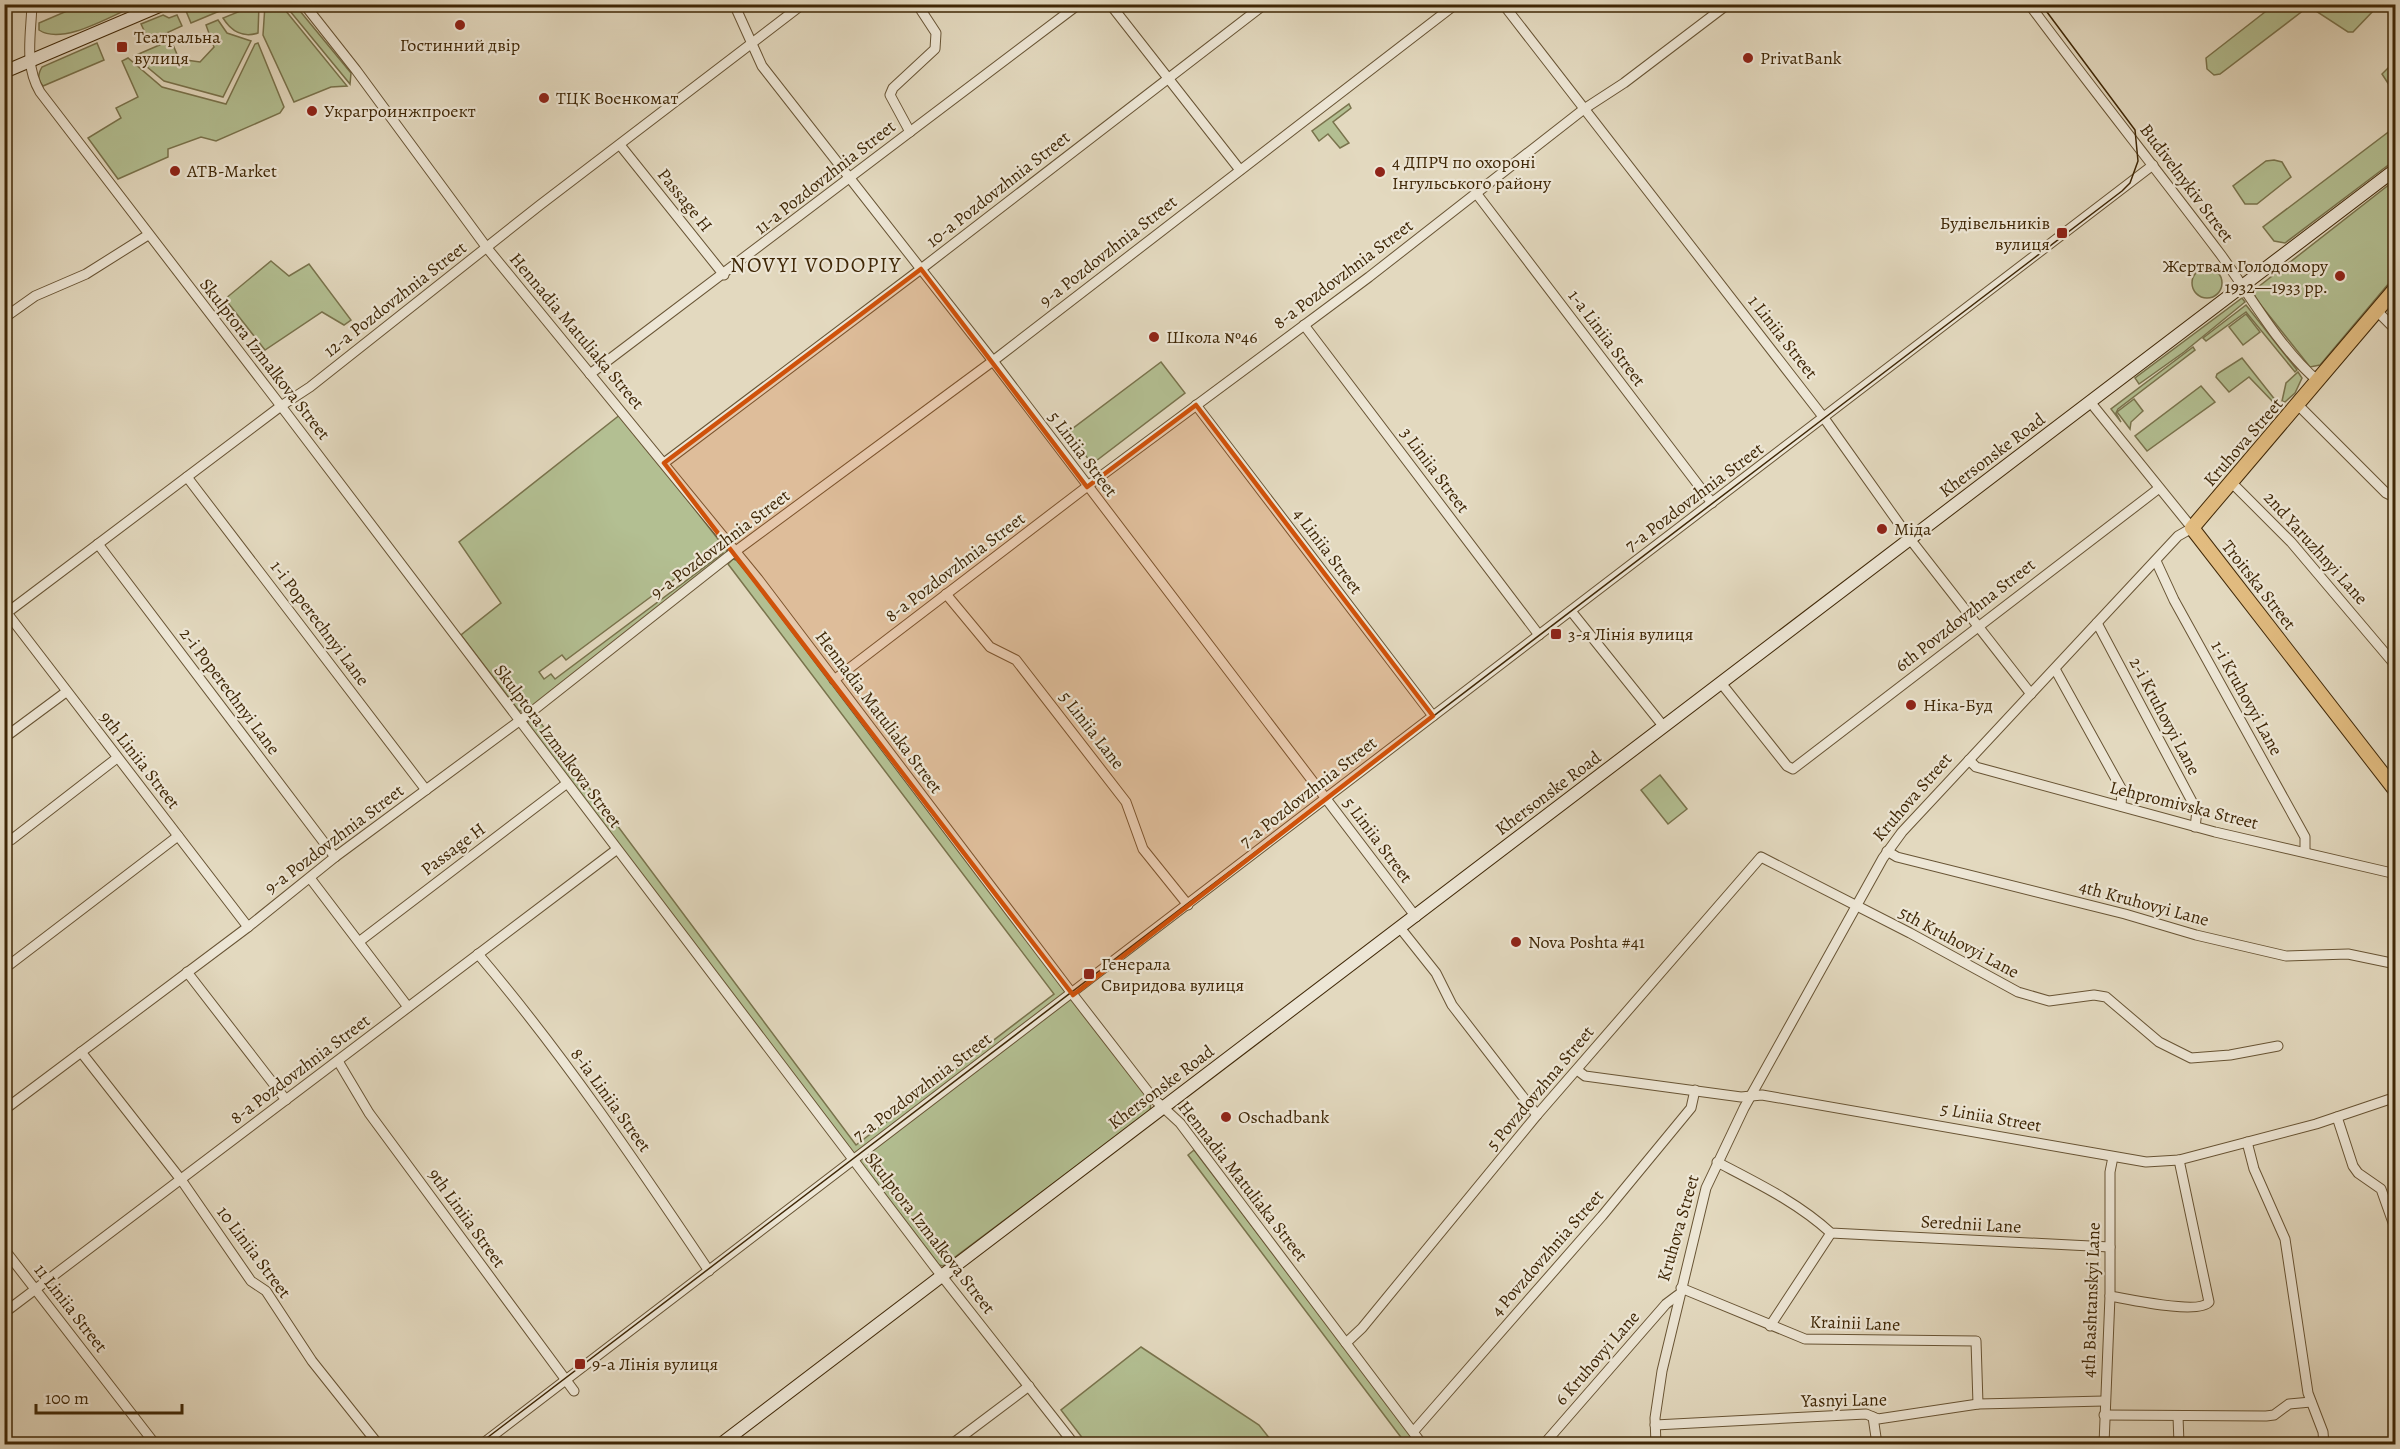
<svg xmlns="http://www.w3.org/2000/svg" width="2400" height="1449" font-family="Alegreya,serif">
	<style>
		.green { fill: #b3bf92; stroke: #79734c; stroke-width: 1.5; fill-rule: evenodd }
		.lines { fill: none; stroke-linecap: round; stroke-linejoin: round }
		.minor-casing { stroke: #685434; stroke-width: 11 }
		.secondary-casing { stroke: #3f2706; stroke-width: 14 }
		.primary-casing { stroke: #3f2706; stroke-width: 16 }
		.minor { stroke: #ede6d5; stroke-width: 9 }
		.secondary { stroke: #ede6d5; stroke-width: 12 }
		.primary { stroke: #e2bc80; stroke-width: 14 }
		.tram { stroke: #3f2706; stroke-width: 1.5 }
		.marked { fill: #cf520b; fill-opacity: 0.2; stroke: #cf520b; stroke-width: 4.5; stroke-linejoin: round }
		.poi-dot { fill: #8f2418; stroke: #ede6d5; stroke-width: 2 }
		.labels { text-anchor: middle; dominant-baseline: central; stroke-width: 4.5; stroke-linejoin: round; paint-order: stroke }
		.poi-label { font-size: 18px; fill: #3f2706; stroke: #ede6d5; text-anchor: start }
		.street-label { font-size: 18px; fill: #3f2706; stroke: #ede6d5 }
		.quarter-label { font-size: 21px; letter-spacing: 1.5px; fill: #3f2706; stroke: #ede6d5 }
	</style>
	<rect width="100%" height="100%" fill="#e3d9bf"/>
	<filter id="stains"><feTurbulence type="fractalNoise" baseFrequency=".00333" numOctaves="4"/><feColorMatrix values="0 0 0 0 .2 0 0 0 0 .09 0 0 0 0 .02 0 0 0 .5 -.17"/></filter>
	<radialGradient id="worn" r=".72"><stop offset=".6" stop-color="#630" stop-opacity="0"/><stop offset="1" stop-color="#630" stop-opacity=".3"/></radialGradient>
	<!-- green -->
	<g class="green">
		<path d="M81,5V4L137,5C112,15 63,46 39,30V23Z"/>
		<path d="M195,5V4L234,5L191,23L186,11Z"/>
		<path d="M255,5H259L258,33C243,38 231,31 223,18Z"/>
		<path d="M265,5H281L347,86L331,87L294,102L263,35Z"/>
		<path d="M285,5H295L351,73L350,84Z"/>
		<path d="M2274,5H2372L2374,10L2353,32H2348L2313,9L2304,10L2220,74L2214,75L2207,69L2206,58Z"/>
		<path d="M163,15L169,18L177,15L182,26L149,41L141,24Z"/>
		<path d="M218,20L227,33L251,41L223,97L164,81L134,56L171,40L179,59L200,62L214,47L206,25Z"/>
		<path d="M97,43L104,60L43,86C37,79 38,74 42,67Z"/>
		<path d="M258,43L284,107L280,113L216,141L201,137L168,149V157L118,179L88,138L121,118L116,108L138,97L122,61L128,58L162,87L226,104L255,44Z"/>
		<path d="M2395,61V94L2382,74Z"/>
		<path d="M1349,104L1351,108L1333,122L1349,143L1340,148L1328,134L1319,141L1312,131Z"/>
		<path d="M2395,127V160L2285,243L2274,241L2263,227Z"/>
		<path d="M2274,160L2282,162L2291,177L2257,204H2245L2233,186L2266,161Z"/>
		<path d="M2395,180V276L2320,365L2310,367L2256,299L2253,291Z"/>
		<path d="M271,261L289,276L309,264L351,320L344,325L322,312L265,350L225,299Z"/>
		<circle cx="2207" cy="283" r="15"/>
		<path d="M2242,298L2245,302L2184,352L2139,384L2135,378Z"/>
		<path d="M2246,305L2297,370L2295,372L2246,312L2206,341L2203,338Z"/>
		<path d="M2246,314L2260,332L2243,345L2229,327Z"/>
		<path d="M2193,347L2195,350L2118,409L2116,413L2121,422L2111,409Z"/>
		<path d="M2242,358L2280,406L2278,407L2249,377L2229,392L2216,377L2217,374Z"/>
		<path d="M1161,362L1185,393L1092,464L1068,432Z"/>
		<path d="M2298,372L2302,378L2295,393L2285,402L2282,401L2286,383Z"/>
		<path d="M2201,386L2215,402L2147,451L2135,436Z"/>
		<path d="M2134,399L2143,411L2131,422L2130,429L2117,412Z"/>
		<path d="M621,414L728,552L527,711H519L461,635L501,603L459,542ZM719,546L723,553L555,679L551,674L544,679L539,672L562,655L566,660Z"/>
		<path d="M733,559L739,561L1151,1102L1150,1111L943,1266L939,1265L527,725L529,718L534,714L856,1145L1054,994L728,564Z"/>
		<path d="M1660,775L1687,809L1668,824L1641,790Z"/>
		<path d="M1194,1150L1418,1444H1406L1188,1155Z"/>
		<path d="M1141,1347L1259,1425L1274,1444H1087L1061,1410Z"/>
	</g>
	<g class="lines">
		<defs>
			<g id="minor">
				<path d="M32,4C31,35 24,65 40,92L281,406L934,1266L1074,1444"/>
				<path d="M304,4L356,70L487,248L758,579L1074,996L1153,1098L1180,1123L1422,1444"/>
				<path d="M734,4L762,66L993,361L1416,917"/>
				<path d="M1110,4L1240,170"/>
				<path d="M1503,4L1824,418L1910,539L2031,694"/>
				<path d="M2029,4C2092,89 2158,171 2221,255C2250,295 2280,349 2318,381"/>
				<path d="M910,132L890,95L893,88L935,49L936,33L917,4"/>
				<path d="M620,145L724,275"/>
				<path d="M1476,193L1712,503"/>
				<path d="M2377,311L2396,330"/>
				<path d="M4,318L35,296L86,274L148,235"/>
				<path d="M1304,325L1539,635"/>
				<path d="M590,374L1079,4"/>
				<path d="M1196,405L1433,716"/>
				<path d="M2298,405L2386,493L2396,498"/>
				<path d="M664,463L921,269L1265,4"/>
				<path d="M187,477L426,790"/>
				<path d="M2232,483L2291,542L2396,666"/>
				<path d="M98,544L335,857"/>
				<path d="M2156,561L2174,600L2305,837V852"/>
				<path d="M946,594L990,647L1016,660L1126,802L1143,849L1188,905"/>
				<path d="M1571,611L1664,727"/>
				<path d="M7,613L248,927"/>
				<path d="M4,615L281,406L310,387L540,205L803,4"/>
				<path d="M2097,623L2197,811L2195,827"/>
				<path d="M2055,669L2122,790L2121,806"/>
				<path d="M834,680L1093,482L1369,277L1584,109L1624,83L1728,4"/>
				<path d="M1721,683L1787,766L1793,769L2158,489"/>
				<path d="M4,738L66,692"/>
				<path d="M1969,760L1976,767L2215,832L2396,874"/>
				<path d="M4,840H11L117,758"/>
				<path d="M1887,851L1897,857L2125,914L2196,935L2286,956L2348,954L2396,964"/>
				<path d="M310,878L408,1007"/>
				<path d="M1401,929L1436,973L1452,1005L1537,1115"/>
				<path d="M360,941L566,784"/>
				<path d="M478,954C563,1054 636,1162 709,1271"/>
				<path d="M4,969L178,836"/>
				<path d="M187,972L286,1100"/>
				<path d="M81,1052L182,1181L251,1281L266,1291L312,1361L378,1444"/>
				<path d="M338,1061L369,1113L574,1391"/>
				<path d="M1577,1070L1585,1076L1741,1097L1762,1095L2146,1162L2179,1160L2316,1124L2396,1097"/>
				<path d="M4,1110L248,927L335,857L530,713L729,556L993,361L1456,4"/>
				<path d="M2337,1117L2353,1166L2358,1173L2381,1189L2396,1231"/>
				<path d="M2247,1142L2254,1169L2285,1239L2308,1393L2323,1432L2324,1444"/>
				<path d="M1717,1162C1757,1183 1797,1202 1831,1233L2110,1247"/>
				<path d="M4,1249L155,1444"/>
				<path d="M1681,1288L1805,1339L1976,1341L1978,1404"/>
				<path d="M2110,1296C2128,1299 2199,1315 2209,1302L2179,1160"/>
				<path d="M4,1313L616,850"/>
				<path d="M1770,1326L1831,1233"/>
				<path d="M1346,1343L1362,1328L1537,1115L1761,857L1910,933L2018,992L2049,1001L2094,995L2106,997L2159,1042L2191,1058L2230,1055L2278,1046"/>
				<path d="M2104,1415L2266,1416L2274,1415L2289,1404L2311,1402"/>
				<path d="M2178,1416L2179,1444"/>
				<path d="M1873,1417L1877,1444"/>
				<path d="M1655,1425L1866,1414L1878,1419L1978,1404L2104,1401"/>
				<path d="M1414,1431L1602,1216L1691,1108L1695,1090"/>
				<path d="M4,1439L8,1444"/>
				<path d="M482,1444L2153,165"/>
				<path d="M952,1444L1029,1386"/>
				<path d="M1544,1444L1666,1304L1678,1295"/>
				<path d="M1656,1444L1655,1418L1662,1371L1706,1188L1744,1108L1883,858L1902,832L2178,536L2192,528L2091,403"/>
				<path d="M2104,1444L2110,1296V1172L2113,1157"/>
			</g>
			<g id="secondary">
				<path d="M4,72L164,4"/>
				<path d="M721,1444L2396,169"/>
			</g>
			<path id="primary" d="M2396,288L2192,528L2396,791"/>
		</defs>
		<!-- minor casing -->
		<use href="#minor" class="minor-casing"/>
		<!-- secondary casing -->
		<use href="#secondary" class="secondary-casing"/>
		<!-- primary casing -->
		<use href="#primary" class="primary-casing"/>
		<!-- minor -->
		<use href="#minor" class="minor"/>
		<!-- secondary -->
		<use href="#secondary" class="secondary"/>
		<!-- primary -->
		<use href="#primary" class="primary"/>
		<!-- tram -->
		<path class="tram" d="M479,1444L2122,191L2130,183L2138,161L2135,130L2041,4"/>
	</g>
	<!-- marked area -->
	<path class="marked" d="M921,269L1087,487L1196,405L1433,716L1073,995L664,463Z"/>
	<!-- markers -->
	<g class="poi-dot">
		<circle cx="460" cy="25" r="6"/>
		<rect x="116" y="41" width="12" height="12" rx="3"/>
		<circle cx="1748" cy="58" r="6"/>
		<circle cx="544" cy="98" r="6"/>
		<circle cx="312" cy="111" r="6"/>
		<circle cx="175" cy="171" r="6"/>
		<circle cx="1380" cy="172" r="6"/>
		<rect x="2056" y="227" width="12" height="12" rx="3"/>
		<circle cx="2340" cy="276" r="6"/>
		<circle cx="1154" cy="337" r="6"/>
		<circle cx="1882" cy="529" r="6"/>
		<rect x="1550" y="628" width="12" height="12" rx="3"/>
		<circle cx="1911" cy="705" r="6"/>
		<circle cx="1516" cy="942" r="6"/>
		<rect x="1083" y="968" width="12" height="12" rx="3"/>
		<circle cx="1226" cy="1117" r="6"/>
		<rect x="574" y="1358" width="12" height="12" rx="3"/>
	</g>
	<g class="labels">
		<!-- poi labels -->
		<g class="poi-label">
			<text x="134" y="37">Театральна<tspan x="134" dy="21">вулиця</tspan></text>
			<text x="460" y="45" text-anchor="middle">Гостинний двір</text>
			<text x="1760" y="58">PrivatBank</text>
			<text x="556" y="98">ТЦК Военкомат</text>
			<text x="324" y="111">Украгроинжпроект</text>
			<text x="1392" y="162">4 ДПРЧ по охороні<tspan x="1392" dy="21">Інгульського району</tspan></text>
			<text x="187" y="171">ATB-Market</text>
			<text x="2050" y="223" text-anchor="end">Будівельників<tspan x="2050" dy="21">вулиця</tspan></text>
			<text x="2328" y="266" text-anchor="end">Жертвам Голодомору<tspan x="2328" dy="21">1932—1933 рр.</tspan></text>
			<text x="1166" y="337">Школа №46</text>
			<text x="1894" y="529">Міда</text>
			<text x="1568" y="634">3-я Лінія вулиця</text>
			<text x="1923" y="705">Ніка-Буд</text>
			<text x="1528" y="942">Nova Poshta #41</text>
			<text x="1101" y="964">Генерала<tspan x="1101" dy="21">Свиридова вулиця</tspan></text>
			<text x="1238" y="1117">Oschadbank</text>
			<text x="592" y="1364">9-а Лінія вулиця</text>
		</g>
		<!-- street labels -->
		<g class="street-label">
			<text transform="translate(825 177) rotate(-38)">11-a Pozdovzhnia Street</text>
			<text transform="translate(2187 183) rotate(53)">Budivelnykiv Street</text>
			<text transform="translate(998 189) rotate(-38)">10-a Pozdovzhnia Street</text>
			<text transform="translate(685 200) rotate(51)">Passage H</text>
			<text transform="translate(1108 251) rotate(-38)">9-a Pozdovzhnia Street</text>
			<text transform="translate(1343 274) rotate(-37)">8-a Pozdovzhnia Street</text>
			<text transform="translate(395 299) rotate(-38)">12-a Pozdovzhnia Street</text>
			<text transform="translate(577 331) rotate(50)">Hennadia Matuliaka Street</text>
			<text transform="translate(1783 337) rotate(52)">1 Liniia Street</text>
			<text transform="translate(1607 338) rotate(53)">1-a Liniia Street</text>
			<text transform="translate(265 359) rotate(52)">Skulptora Izmalkova Street</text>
			<text transform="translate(2243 442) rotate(-49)">Kruhova Street</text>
			<text transform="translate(1083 454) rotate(53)">5 Liniia Street</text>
			<text transform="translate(1992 455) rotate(-37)">Khersonske Road</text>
			<text transform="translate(1435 470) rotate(53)">3 Liniia Street</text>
			<text transform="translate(1694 497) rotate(-37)">7-a Pozdovzhnia Street</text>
			<text transform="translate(720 544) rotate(-37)">9-a Pozdovzhnia Street</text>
			<text transform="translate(2316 548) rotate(48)">2nd Yaruzhnyi Lane</text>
			<text transform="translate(1328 551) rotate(53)">4 Liniia Street</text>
			<text transform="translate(955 567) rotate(-37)">8-a Pozdovzhnia Street</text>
			<text transform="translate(2259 585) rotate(52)">Troitska Street</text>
			<text transform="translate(1965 615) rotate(-38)">6th Povzdovzhna Street</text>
			<text transform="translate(320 623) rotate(53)">1-i Poperechnyi Lane</text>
			<text transform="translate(230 691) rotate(53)">2-i Poperechnyi Lane</text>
			<text transform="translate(2247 698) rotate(61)">1-i Kruhovyi Lane</text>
			<text transform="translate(879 712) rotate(53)">Hennadia Matuliaka Street</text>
			<text transform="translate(2165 716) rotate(62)">2-i Kruhovyi Lane</text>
			<text transform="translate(1092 730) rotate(52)">5 Liniia Lane</text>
			<text transform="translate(558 746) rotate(53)">Skulptora Izmalkova Street</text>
			<text transform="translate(140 760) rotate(52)">9th Liniia Street</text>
			<text transform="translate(1308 792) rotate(-38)">7-a Pozdovzhnia Street</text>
			<text transform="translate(1548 793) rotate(-37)">Khersonske Road</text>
			<text transform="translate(1912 797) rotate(-49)">Kruhova Street</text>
			<text transform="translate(2184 805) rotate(14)">Lehpromivska Street</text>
			<text transform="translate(334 839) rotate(-37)">9-a Pozdovzhnia Street</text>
			<text transform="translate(1378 840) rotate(53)">5 Liniia Street</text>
			<text transform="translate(453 849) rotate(-37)">Passage H</text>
			<text transform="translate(2144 903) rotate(15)">4th Kruhovyi Lane</text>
			<text transform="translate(1959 942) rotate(28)">5th Kruhovyi Lane</text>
			<text transform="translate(300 1069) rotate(-37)">8-a Pozdovzhnia Street</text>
			<text transform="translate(922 1087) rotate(-37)">7-a Pozdovzhnia Street</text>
			<text transform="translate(1161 1087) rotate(-37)">Khersonske Road</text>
			<text transform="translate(1540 1088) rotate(-50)">5 Povzdovzhna Street</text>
			<text transform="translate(611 1100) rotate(54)">8-ia Liniia Street</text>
			<text transform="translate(1991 1117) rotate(10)">5 Liniia Street</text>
			<text transform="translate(1243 1181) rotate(52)">Hennadia Matuliaka Street</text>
			<text transform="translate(467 1218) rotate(54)">9th Liniia Street</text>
			<text transform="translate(1971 1224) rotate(3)">Serednii Lane</text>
			<text transform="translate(1678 1228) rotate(-74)">Kruhova Street</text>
			<text transform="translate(930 1233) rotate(52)">Skulptora Izmalkova Street</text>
			<text transform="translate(254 1252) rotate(53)">10 Liniia Street</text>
			<text transform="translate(1547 1253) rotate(-49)">4 Povzdovzhnia Street</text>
			<text transform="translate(2091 1300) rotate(-88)">4th Bashtanskyi Lane</text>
			<text transform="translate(71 1308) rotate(52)">11 Liniia Street</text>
			<text transform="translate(1855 1323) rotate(2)">Krainii Lane</text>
			<text transform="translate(1597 1358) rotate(-49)">6 Kruhovyi Lane</text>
			<text transform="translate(1844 1400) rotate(-1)">Yasnyi Lane</text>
		</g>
		<!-- quarter labels -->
		<g class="quarter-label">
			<text x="816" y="265">NOVYI VODOPIY</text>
		</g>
	</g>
	<!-- margin -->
	<rect width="2400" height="1449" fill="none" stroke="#e3d9bf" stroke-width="24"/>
	<rect x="6" y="6" width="2388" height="1437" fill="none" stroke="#3f2706" stroke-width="3"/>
	<rect x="12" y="12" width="2376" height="1425" fill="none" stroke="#3f2706" stroke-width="1.5"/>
	<!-- scale -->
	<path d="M36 1404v9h146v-9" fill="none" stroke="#3f2706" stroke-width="3"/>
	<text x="45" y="1404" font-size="18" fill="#3f2706" stroke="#ede6d5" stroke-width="4.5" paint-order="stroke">100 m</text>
	<rect width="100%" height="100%" filter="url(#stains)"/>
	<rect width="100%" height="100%" fill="url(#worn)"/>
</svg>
